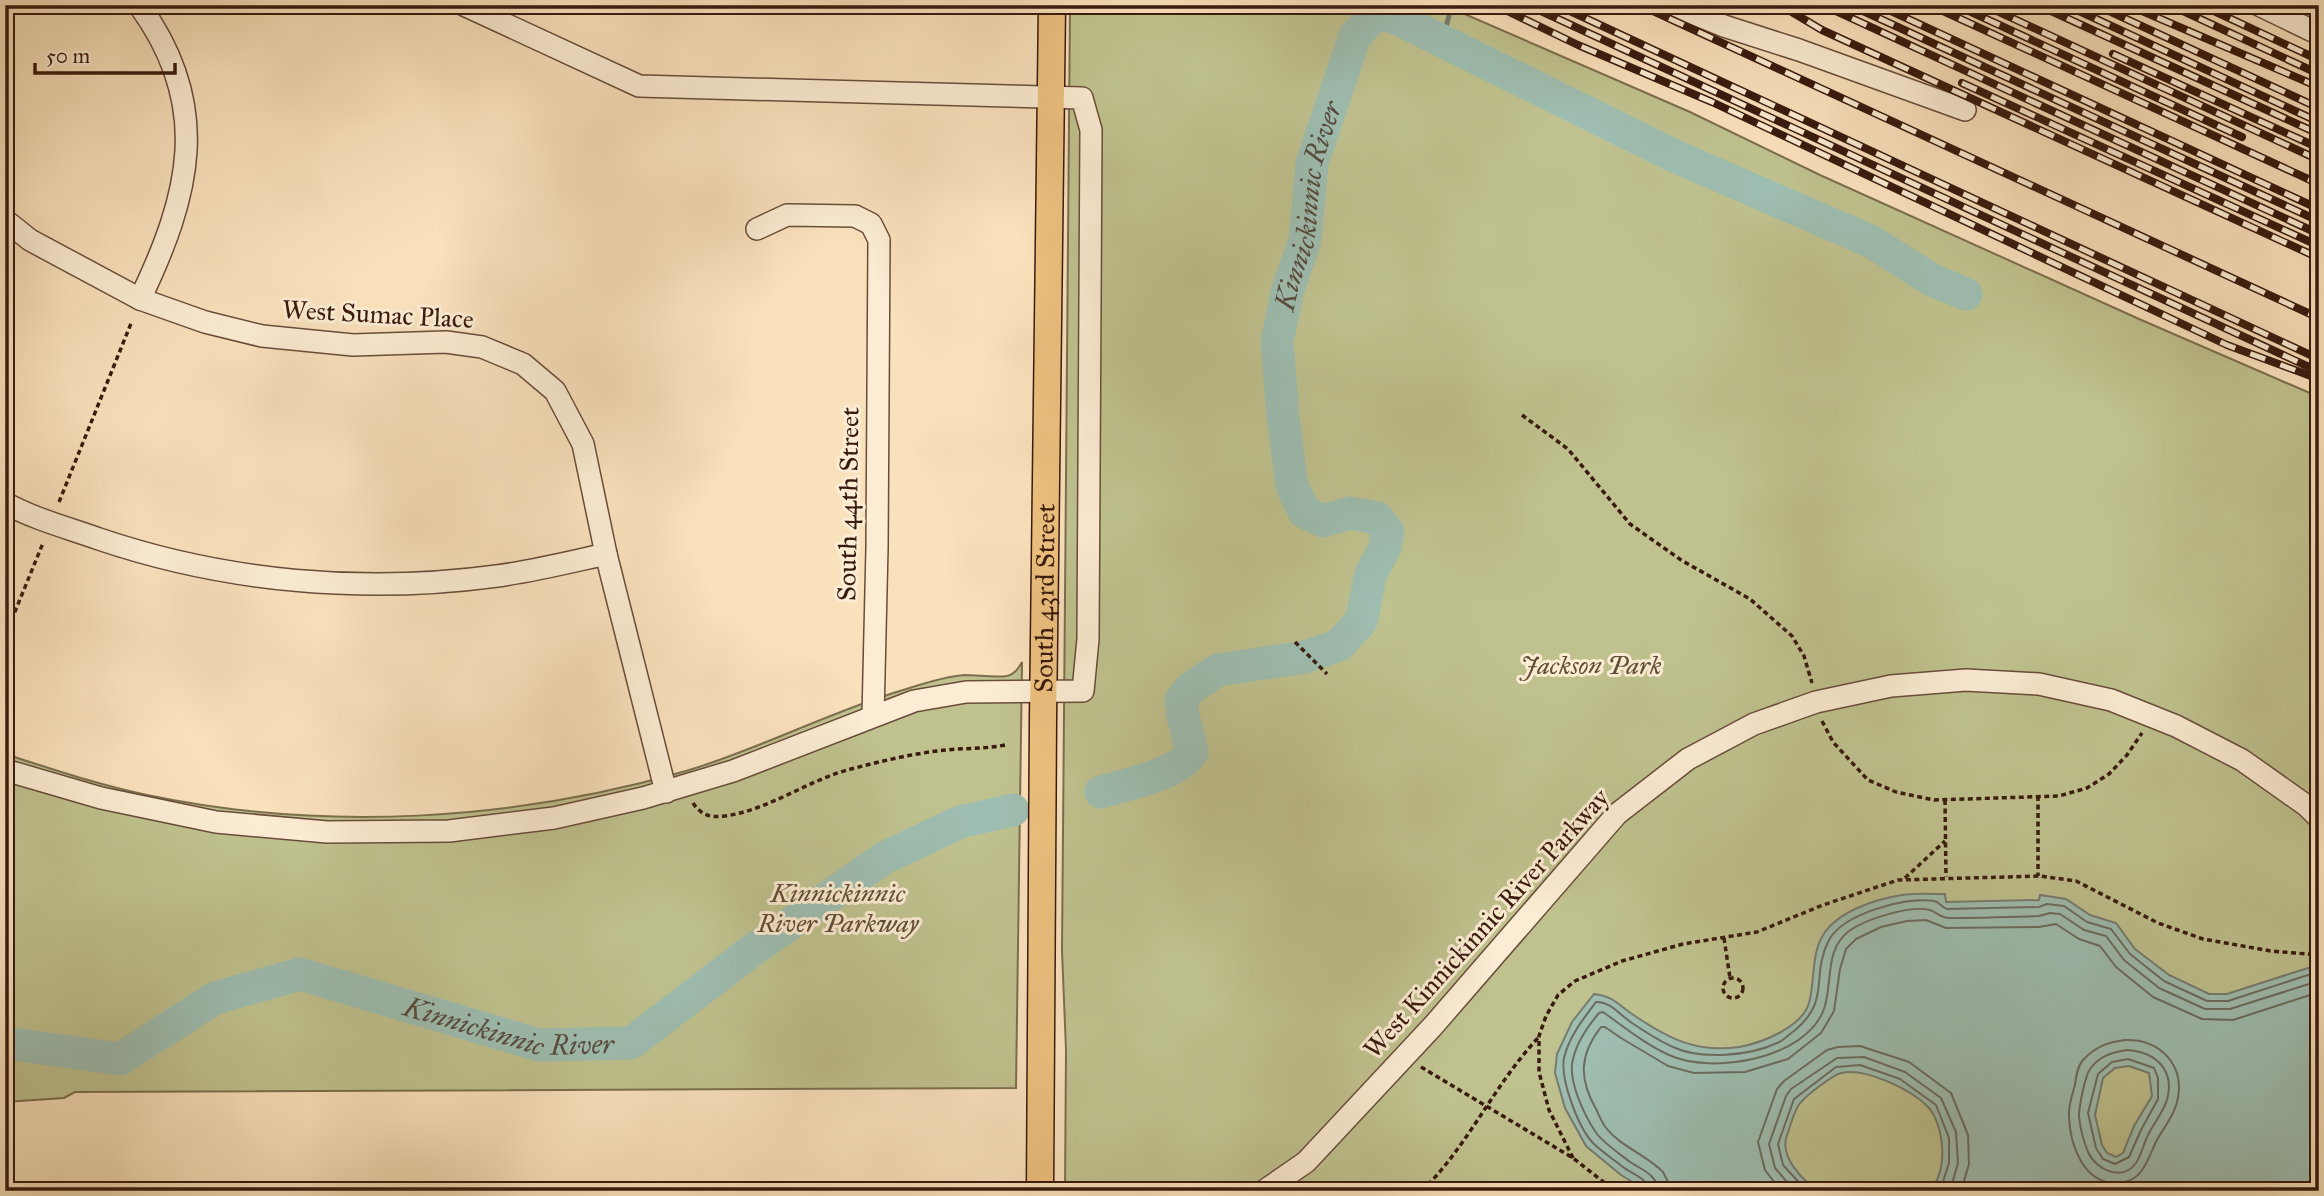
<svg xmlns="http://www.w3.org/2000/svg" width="2324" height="1196" font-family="'IM FELL Great Primer',serif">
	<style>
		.green { fill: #bfc28f; stroke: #7c6e4e; stroke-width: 2 }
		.water { fill: #9ebeb1; stroke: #767c70; stroke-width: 2; fill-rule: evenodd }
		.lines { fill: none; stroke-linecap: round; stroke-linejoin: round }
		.shore { stroke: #6c6c60; stroke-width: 2 }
		.stream { stroke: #767c70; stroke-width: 5 }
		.river { stroke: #9ebeb1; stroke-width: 33 }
		.minor-casing { stroke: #694c3a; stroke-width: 24 }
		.major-casing { stroke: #391a0e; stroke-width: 29 }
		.path { stroke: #391a0e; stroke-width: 3.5; stroke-dasharray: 5 3.5; stroke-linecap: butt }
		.minor { stroke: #fbecd3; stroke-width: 21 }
		.major { stroke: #ecc07e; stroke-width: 26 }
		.rail-casing { stroke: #391a0e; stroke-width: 8 }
		.rail { stroke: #fbecd3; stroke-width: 5; stroke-dasharray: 16; stroke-linecap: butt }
		.labels { text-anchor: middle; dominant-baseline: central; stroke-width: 6; stroke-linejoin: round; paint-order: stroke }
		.street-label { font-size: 26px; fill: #391a0e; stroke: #fbecd3 }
		.park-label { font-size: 26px; font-style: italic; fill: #614c35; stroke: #fbecd3 }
		.water-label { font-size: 28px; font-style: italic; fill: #574b3f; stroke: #fbecd3 }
	</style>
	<rect width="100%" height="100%" fill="#f9e1bc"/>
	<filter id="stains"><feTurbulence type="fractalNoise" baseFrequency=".00286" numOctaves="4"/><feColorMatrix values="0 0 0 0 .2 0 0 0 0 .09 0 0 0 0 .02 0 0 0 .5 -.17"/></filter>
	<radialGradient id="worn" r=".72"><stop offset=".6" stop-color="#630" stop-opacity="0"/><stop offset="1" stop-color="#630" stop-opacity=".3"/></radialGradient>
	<!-- green -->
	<g class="green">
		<path d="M1070,5H1444L1690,112L1820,175L2139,319L2319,397V1191H1065L1066,1050L1062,951Z"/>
		<path d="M1022,662L1016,1088L75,1092L64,1098L5,1102V754C52,769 99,785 147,795C324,832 512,821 686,771C760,749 829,712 903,690C922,684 946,676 965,675C978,675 994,678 1007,676C1015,674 1019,668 1022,662Z"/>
	</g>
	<!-- water -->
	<path class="water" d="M1945,894L1946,902L2039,900L2040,895L2066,899L2090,915L2116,923L2135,949L2169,975L2209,994H2227L2308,968L2319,970V1191H1928C1949,1176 1945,1125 1928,1107C1912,1090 1865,1067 1841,1073C1833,1075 1807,1095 1802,1101C1794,1108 1791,1125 1787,1135C1779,1156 1802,1181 1820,1191H1647L1621,1175L1586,1146L1565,1108L1555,1073L1557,1054L1572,1022L1594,994C1614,996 1619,1006 1635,1016C1669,1039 1697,1053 1739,1047C1762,1043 1802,1027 1809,1003C1815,982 1811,955 1823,935C1838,911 1876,899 1902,895C1916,893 1931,894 1945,894ZM2129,1066L2149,1073L2152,1096L2134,1126L2123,1153L2116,1157L2107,1153L2102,1145L2095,1115L2103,1078L2115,1068Z"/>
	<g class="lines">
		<!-- shore -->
		<g class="shore">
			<path d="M2125,1040C2161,1039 2186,1066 2177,1102C2174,1116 2164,1127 2157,1140C2147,1159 2144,1182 2117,1183C2083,1184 2070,1144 2069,1117C2068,1106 2072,1095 2075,1085C2076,1077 2077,1067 2083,1060C2095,1047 2108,1042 2125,1040Z"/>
			<path d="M2127,1050C2156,1052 2175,1070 2167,1100C2163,1112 2155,1122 2149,1133C2144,1142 2142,1154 2136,1163C2122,1182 2096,1170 2088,1152C2084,1142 2080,1127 2079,1116C2079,1107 2085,1076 2090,1069C2099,1056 2113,1052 2127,1050Z"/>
			<path d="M2128,1059L2154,1068L2158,1078V1099L2141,1130L2129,1157L2115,1164L2103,1159L2096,1148L2088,1113L2098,1074L2112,1062Z"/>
			<path d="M1649,1191C1648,1178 1632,1174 1623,1167C1613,1159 1602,1152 1593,1143C1578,1127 1560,1079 1564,1058C1569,1037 1583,1019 1596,1002C1610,1001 1620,1015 1632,1023C1644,1031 1659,1041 1673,1047C1700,1060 1750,1056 1777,1043C1783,1041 1788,1035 1794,1031C1832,1000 1810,976 1829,940C1843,914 1906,896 1934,901C1940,902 1941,907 1947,909L2039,907L2047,904L2064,906L2087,922L2111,929L2130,954L2164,981L2207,1001H2228L2308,975L2319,976"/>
			<path d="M1658,1191C1657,1174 1642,1170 1630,1162C1620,1154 1605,1144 1597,1134C1585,1117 1567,1080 1573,1059C1577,1041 1588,1026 1599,1013L1603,1012C1624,1027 1645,1044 1669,1055C1712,1075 1806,1059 1824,1009C1833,983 1824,950 1849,931C1866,919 1910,905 1930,910C1937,912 1940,918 1949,918C1979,918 2009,917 2039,916L2050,913L2060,914L2084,930L2106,936L2124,960L2159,988L2205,1009H2230L2309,984L2319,985"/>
			<path d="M1669,1191L1668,1182L1663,1172C1647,1155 1621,1147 1606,1128C1602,1123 1599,1115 1596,1109C1579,1079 1579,1055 1601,1027H1605L1621,1038L1668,1066L1694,1073L1745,1072L1788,1059L1821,1033L1834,1011L1840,969L1846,949L1856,939L1881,927L1907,921L1926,920L1946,928L2039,927L2056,924L2079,939L2100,946L2116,967L2153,997L2202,1019L2233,1020L2310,995L2319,996"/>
			<path d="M1781,1191L1765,1170L1758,1142L1777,1089L1784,1081L1827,1050L1838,1047L1860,1046L1909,1062L1951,1093L1968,1135L1969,1164L1961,1191"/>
			<path d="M1795,1191L1775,1168L1769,1144L1786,1096L1791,1089L1837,1058L1864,1057L1905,1072L1941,1098L1956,1132L1958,1163L1950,1191"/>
			<path d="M1807,1191L1783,1165L1778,1144L1794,1099L1836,1067L1860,1065L1900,1079L1936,1105L1949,1138V1163L1940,1191"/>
		</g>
		<!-- stream -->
		<path class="stream" d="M1442,40L1449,16"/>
		<!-- river -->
		<g class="river">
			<path id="s1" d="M1101,792C1125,785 1180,774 1192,752L1183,716L1181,700L1191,688L1218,670L1305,657L1339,645L1361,621L1371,574L1385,547L1388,532L1377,518L1350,513L1323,521L1304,512L1292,486L1283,416L1277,341L1288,289L1305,240L1312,163L1355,36L1374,16L1387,15L1402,21L1670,154L1872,242L1932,280L1966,294"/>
			<path id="s2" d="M5,1043L120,1059L215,998L300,974L539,1045L631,1043L750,952L884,858L960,822L1013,810"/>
		</g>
		<defs>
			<g id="minor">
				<path d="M139,5C213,106 190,195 140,299"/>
				<path d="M1672,5L1724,26L1799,50L1965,110"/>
				<path d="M2259,5L2319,34"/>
				<path d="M5,220L30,240L140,299L205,322L262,336L353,345L446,342L482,347L523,364L555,391L583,444L606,554L666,792"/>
				<path d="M757,229L787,215L855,216L871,224L879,240L877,548L873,716"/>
				<path d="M5,503C34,519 68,528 99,539C226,582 364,594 497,576C534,571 570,562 606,554"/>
				<path d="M5,770L101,798L216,822L327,832L449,831L554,818L643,798L733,771L914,701L966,692L1083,691L1088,639L1091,130L1082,98L639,86L464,5"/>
				<path d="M1264,1191L1306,1162L1433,1026L1617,814L1688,759L1754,724L1816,702L1891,686L1966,680L2039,684L2111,700L2176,726L2242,760L2307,806L2319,818"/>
			</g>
			<g id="major">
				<path id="s3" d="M1040,1191L1043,719L1052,5"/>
			</g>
		</defs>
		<!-- minor casing -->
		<use href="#minor" class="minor-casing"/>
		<!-- major casing -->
		<use href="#major" class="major-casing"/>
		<!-- path -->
		<g class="path">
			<path d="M1522,415L1568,449L1630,524L1681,560L1750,599L1792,636L1804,656L1812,683"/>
			<path d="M59,502L132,321"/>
			<path d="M5,636L43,543"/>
			<path d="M1295,642L1327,674"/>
			<path d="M1822,721L1833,742L1868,780L1896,792L1934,800L2059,796L2087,788L2109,774L2127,755L2142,733"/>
			<path d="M2038,796V876"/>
			<path d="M1945,800L1946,877"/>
			<path d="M693,803C701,815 710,818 725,816C769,810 808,780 851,769C882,761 915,753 946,750C966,748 985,749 1005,745"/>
			<path d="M1905,878L1945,841"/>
			<path d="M1724,938L1730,978"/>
			<circle cx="1733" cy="988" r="10"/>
			<path d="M1421,1067L1573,1158L1615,1191"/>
			<path d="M1573,1158L1549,1110L1539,1072V1036L1546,1016L1558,995L1575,981L1622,961L1683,944L1757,932L1823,905L1898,880L2040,876L2076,881L2158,923L2203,939L2271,951L2319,955"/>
			<path d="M1422,1191C1468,1146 1494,1085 1538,1038"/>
		</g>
		<!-- minor -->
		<use href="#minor" class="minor"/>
		<!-- major -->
		<use href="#major" class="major"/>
		<defs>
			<g id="rail">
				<path d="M1495,5L1578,45L1712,102L2227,345L2319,379"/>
				<path d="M1528,5L2309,367"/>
				<path d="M1557,5L2319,359"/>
				<path d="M1640,5L2319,318"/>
				<path d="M1780,5L1822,30L2319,258"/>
				<path d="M1823,5L2319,234"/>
				<path d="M1850,5L2319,221"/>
				<path d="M1878,5L2319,209"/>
				<path d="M1930,5L2319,184"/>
				<path d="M1956,5L2242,137"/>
				<path d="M1984,5L2319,160"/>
				<path d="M2038,5L2319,134"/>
				<path d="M2066,5L2319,122"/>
				<path d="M2096,5L2319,108"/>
				<path d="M2128,5L2319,87"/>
				<path d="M2170,5L2319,74"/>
				<path d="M2201,5L2319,60"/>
				<path d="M2113,54L2319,148"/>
				<path d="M1962,83L2319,246"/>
			</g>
		</defs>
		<!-- rail casing -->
		<use href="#rail" class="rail-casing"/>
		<!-- rail -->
		<use href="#rail" class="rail"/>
	</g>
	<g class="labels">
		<!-- street labels -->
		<g class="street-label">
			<text transform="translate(378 314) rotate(3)">West Sumac Place</text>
			<text transform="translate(848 504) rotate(-89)">South 44th Street</text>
			<text stroke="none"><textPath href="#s3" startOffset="593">South 43rd Street</textPath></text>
			<text transform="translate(1486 923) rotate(-48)">West Kinnickinnic River Parkway</text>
		</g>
		<!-- park labels -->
		<g class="park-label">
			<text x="1591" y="665">Jackson Park</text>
			<text x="838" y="893">Kinnickinnic<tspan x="838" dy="30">River Parkway</tspan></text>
		</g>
		<!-- water labels -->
		<g class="water-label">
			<text stroke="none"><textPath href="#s1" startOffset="861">Kinnickinnic River</textPath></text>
			<text stroke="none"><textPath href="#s2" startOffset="534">Kinnickinnic River</textPath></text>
		</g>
	</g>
	<!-- margin -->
	<rect width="2324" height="1196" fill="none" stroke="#f9e1bc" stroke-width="28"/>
	<rect x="7" y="7" width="2310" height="1182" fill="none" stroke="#391a0e" stroke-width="3.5"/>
	<rect x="14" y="14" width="2296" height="1168" fill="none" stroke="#391a0e" stroke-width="2"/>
	<!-- scale -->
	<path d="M35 63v10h140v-10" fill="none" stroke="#391a0e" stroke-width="3.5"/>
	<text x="46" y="63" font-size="21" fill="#391a0e" stroke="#fbecd3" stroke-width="5" paint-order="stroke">50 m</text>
	<rect width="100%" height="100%" filter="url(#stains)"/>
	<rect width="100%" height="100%" fill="url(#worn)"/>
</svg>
